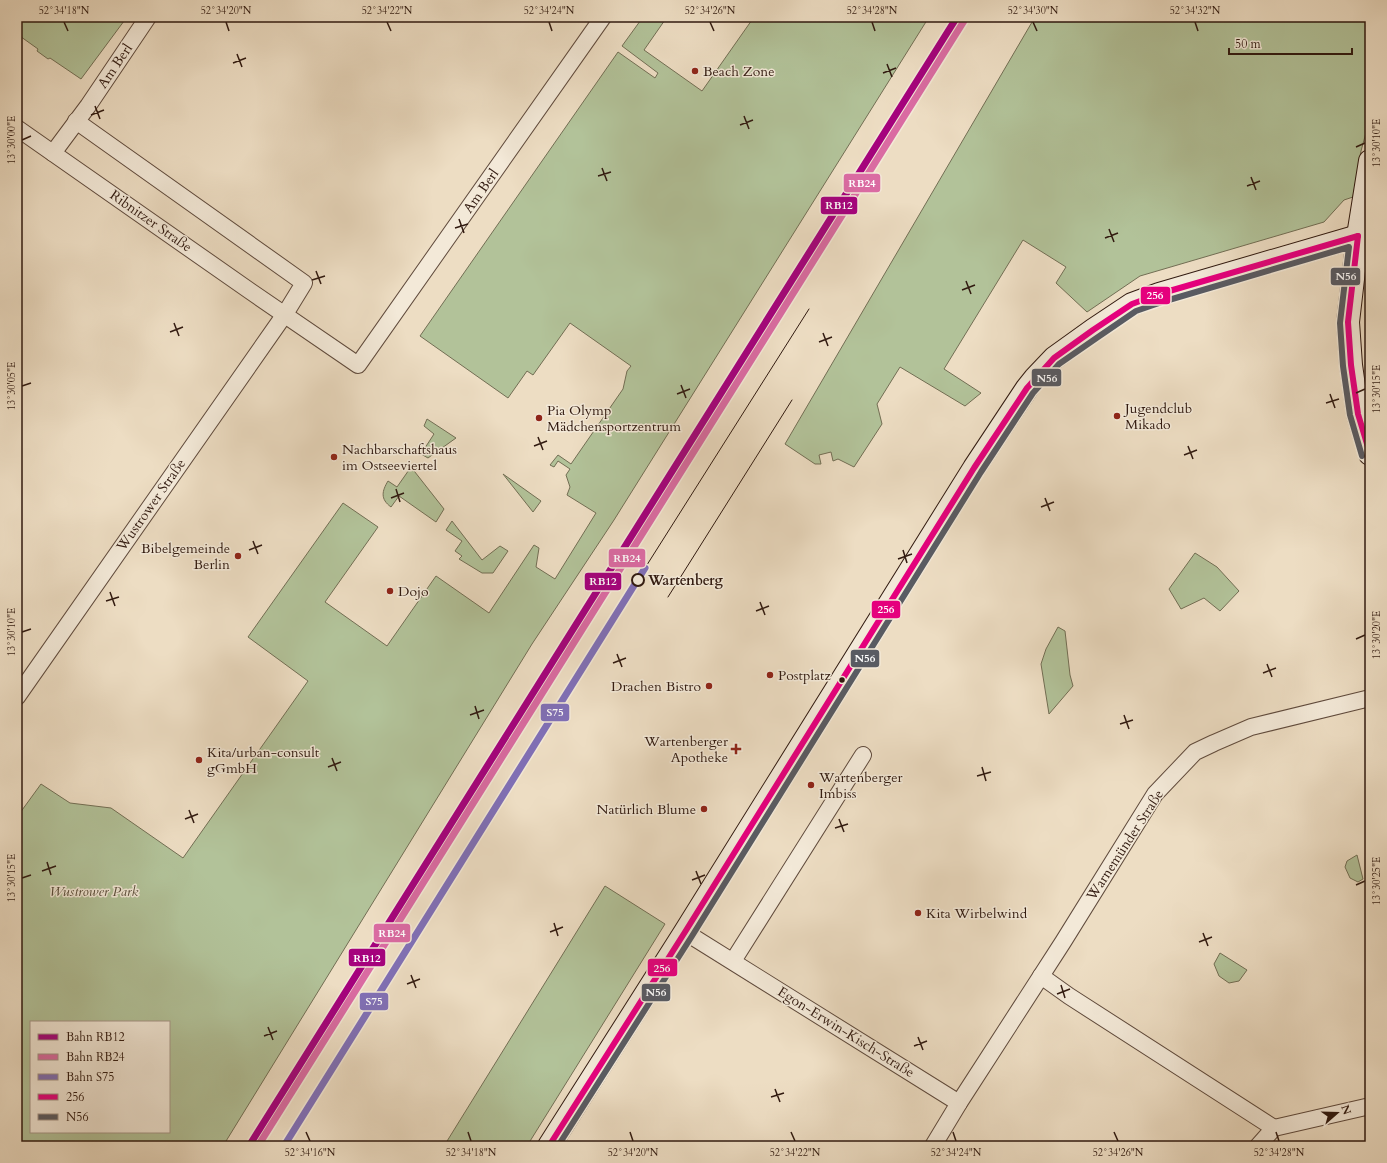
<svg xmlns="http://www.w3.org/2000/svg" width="1387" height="1163" font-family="Cardo,serif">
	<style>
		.green { fill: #b2c299; stroke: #726e54; fill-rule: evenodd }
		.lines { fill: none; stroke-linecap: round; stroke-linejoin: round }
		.street-casing { stroke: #604b3d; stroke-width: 18 }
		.secondary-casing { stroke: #311a10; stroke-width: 24 }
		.street { stroke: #f3e9d8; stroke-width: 16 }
		.secondary { stroke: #f3e9d8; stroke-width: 22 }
		.tram { stroke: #311a10; stroke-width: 1 }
		.bus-1-casing { stroke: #f3e9d8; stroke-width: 9 }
		.bus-2-casing { stroke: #f3e9d8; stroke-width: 9 }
		.bus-1 { stroke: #e5007d; stroke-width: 6 }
		.bus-2 { stroke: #595b62; stroke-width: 6 }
		.rail-1-casing { stroke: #f3e9d8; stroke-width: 10 }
		.rail-2-casing { stroke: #f3e9d8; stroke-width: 10 }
		.rail-3-casing { stroke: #f3e9d8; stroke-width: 10 }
		.rail-1 { stroke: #a5027d; stroke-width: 7 }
		.rail-2 { stroke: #da6ba2; stroke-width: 7 }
		.rail-3 { stroke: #8070b7; stroke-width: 7 }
		.ticks { fill: none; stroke: #311a10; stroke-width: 1.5 }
		.poi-dot { fill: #8f2418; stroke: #f3e9d8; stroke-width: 1.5 }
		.stop-dot { fill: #f3e9d8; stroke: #311a10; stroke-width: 2 }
		.bus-dot { fill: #311a10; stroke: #f3e9d8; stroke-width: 1.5 }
		.labels { text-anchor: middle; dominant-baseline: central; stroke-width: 3; stroke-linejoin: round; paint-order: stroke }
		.street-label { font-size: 14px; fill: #311a10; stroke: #f3e9d8 }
		.poi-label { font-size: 14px; fill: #311a10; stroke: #f3e9d8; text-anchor: start }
		.stop-label { font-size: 14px; font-weight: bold; fill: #311a10; stroke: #f3e9d8; text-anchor: start }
		.park-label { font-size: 14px; font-style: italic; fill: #584c39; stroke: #f3e9d8 }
		.line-badge { stroke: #f3e9d8; stroke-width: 1.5 }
		.badge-label { font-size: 11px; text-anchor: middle; font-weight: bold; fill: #fff }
		.neatline { fill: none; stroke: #311a10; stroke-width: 1.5 }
		.ticks-label { font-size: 10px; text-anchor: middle; fill: #311a10 }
	</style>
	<rect width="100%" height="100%" fill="#edddc3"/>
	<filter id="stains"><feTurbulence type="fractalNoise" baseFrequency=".005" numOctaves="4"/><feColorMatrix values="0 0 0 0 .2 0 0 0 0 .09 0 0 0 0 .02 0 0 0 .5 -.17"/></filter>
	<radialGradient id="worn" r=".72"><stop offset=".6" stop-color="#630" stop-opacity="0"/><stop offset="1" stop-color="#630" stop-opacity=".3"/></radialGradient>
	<!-- green -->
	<g class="green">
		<path d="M17,17H127L81,79L50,58L48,59L37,51L38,49L17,34Z"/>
		<path d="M643,17H667L644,50L702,91L754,17H929L614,520L532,644L223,1146H17V817L41,784L70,803L111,808L183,858L308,681L248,637L343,503L378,527L325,602L387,646L436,576L489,613L534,545L539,548L536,567L555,579L596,513L567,495L570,487L566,475L570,469L558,461L554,467L550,465L558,455L571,464L623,389L627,371L631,366L570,323L533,375L527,371L508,398L420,336L618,52L655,78L658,73L622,46ZM31,1022H169V1132H31Z"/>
		<path d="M1035,17H1370V118L1361,151L1353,197L1344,200L1324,222L1140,276L1087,312L1056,283L1066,267L1023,240L944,369L981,393L965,406L900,367L877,404L882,424L854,467L838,459L833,461L831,452L819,455L821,464H815L785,444Z"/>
		<path d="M427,419L456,438L428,458L421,454L434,434L424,426Z"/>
		<path d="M411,467L444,509L436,522L399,496L391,507C380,499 382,491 388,481L397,487Z"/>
		<path d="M503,474L541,501L533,512Z"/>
		<path d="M452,521L482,560L500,546L508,551L493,573H482L459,559L462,556L455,551L462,541L446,530Z"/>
		<path d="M1195,553L1217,567L1239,591L1220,611L1204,598L1181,609L1169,589Z"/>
		<path d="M1058,627L1065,631L1070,675L1073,686L1049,714L1041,664L1046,649Z"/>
		<path d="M1357,855L1363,879L1358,882L1350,878L1345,867L1347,861Z"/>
		<path d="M605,886L665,924L527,1146H444Z"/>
		<path d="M1220,953L1247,970L1239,981L1229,983L1219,976L1214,964Z"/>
	</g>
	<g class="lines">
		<defs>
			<g id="street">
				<path d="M17,128L250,291L358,365L603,17"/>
				<path d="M53,153L88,106L148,17"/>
				<path d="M17,697L285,314L304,283L76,121"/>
				<path d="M685,932L959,1103"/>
				<path d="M733,961L863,755"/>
				<path d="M1041,976L1069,996L1274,1128"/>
				<path d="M933,1146L959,1103L1063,942L1155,794L1195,752L1214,743L1251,727L1370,698"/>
				<path d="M1258,1146L1274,1128L1370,1106"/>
			</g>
			<g id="secondary">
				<path d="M1370,161L1358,236L1348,322L1351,365L1358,414L1370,454"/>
				<path d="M549,1146L685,932L974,468L1027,388L1035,378L1054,358L1093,330L1132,304L1159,294L1358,236"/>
			</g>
		</defs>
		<!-- street casing -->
		<use href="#street" class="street-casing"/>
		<!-- secondary casing -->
		<use href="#secondary" class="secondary-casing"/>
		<!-- street -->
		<use href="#street" class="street"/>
		<!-- secondary -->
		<use href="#secondary" class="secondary"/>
		<!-- tram -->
		<g class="tram">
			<path d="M645,568L809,309"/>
			<path d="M668,597L792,400"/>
		</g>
		<defs>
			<g id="bus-1">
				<path d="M1358,236L1348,322L1351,365L1358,414L1370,454"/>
				<path d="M549,1146L685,932L974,468L1027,388L1054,358L1093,330L1132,304L1159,294L1358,236"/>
			</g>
			<path id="bus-2" d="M558,1146L692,936L981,472L1033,393L1059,364L1098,337L1136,311L1162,302L1349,247L1340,323L1343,366L1350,415L1362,456"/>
		</defs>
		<!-- bus-1 casing -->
		<use href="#bus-1" class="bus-1-casing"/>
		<!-- bus-2 casing -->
		<use href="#bus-2" class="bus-2-casing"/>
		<!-- bus-1 -->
		<use href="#bus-1" class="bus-1"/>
		<!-- bus-2 -->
		<use href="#bus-2" class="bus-2"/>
		<defs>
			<path id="rail-1" d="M249,1146L957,17"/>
			<path id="rail-2" d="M258,1146L964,21"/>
			<path id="rail-3" d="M284,1146L645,568"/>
		</defs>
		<!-- rail-1 casing -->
		<use href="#rail-1" class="rail-1-casing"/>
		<!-- rail-2 casing -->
		<use href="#rail-2" class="rail-2-casing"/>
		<!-- rail-3 casing -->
		<use href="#rail-3" class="rail-3-casing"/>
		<!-- rail-1 -->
		<use href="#rail-1" class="rail-1"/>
		<!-- rail-2 -->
		<use href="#rail-2" class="rail-2"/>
		<!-- rail-3 -->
		<use href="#rail-3" class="rail-3"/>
	</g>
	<!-- ticks -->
	<path class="ticks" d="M64,22L68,31M226,22L229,31M387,22L391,31M549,22L552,31M710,22L714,31M872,22L875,31M1033,22L1037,31M1195,22L1198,31M237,54L242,67M233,63L246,58M887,64L892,77M883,73L896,68M95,106L100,119M91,115L104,110M744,116L749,129M740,125L753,120M22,140L31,136M1356,147L1365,143M602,168L607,181M598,176L611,172M1251,177L1256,190M1247,186L1260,181M459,219L464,233M455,228L468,224M1109,229L1114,242M1105,238L1118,233M316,271L321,284M312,280L325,276M966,281L971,294M962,290L975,285M174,323L179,336M170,332L183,327M823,333L828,346M819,342L832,337M681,385L686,398M22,386L31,383M1356,393L1365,389M677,394L690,389M1330,394L1335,408M1326,403L1339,399M538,437L543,450M534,446L547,441M1188,446L1193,459M1184,455L1197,450M396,489L400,502M391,498L404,493M1045,498L1050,511M1041,507L1054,502M253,541L258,554M249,550L262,545M903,550L907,563M898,559L912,554M110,592L115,606M106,601L119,597M760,602L765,615M756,611L769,606M22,632L31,629M1356,639L1365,635M617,654L622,667M613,663L626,658M1267,664L1272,677M1263,673L1276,668M475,706L479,719M470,715L484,710M1124,715L1129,729M1120,724L1133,720M332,758L337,771M328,767L341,762M982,767L986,781M977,776L991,772M189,810L194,823M185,819L198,814M839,819L844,832M835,828L848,824M47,862L51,875M42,871L56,866M696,871L701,884M22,878L31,875M692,880L705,875M1356,885L1365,881M554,923L558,936M550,932L563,927M1203,933L1208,946M1199,942L1212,937M411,975L416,988M407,984L420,979M1061,985L1065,998M1057,994L1070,989M268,1027L273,1040M264,1036L277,1031M918,1037L923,1050M914,1046L927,1041M775,1089L780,1102M771,1097L784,1093M306,1132L310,1141M468,1132L471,1141M630,1132L633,1141M791,1132L795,1141M953,1132L956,1141M1114,1132L1118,1141M1276,1132L1279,1141"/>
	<!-- markers -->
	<g class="poi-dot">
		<circle cx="695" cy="71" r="4"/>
		<circle cx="1117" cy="416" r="4"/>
		<circle cx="539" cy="418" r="4"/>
		<circle cx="334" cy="457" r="4"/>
		<circle cx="238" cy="556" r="4"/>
		<circle cx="390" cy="591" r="4"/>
		<circle cx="770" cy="675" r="4"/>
		<circle cx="709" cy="686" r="4"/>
		<path d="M734 743h4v4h4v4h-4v4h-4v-4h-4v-4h4z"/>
		<circle cx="199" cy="760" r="4"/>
		<circle cx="811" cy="785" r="4"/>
		<circle cx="704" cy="809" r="4"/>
		<circle cx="918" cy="913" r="4"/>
	</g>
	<circle class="stop-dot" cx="638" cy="580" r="6"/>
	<circle class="bus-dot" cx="842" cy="680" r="3.5"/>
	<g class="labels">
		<!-- street labels -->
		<g class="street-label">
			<text transform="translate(115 66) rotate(-56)">Am Berl</text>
			<text transform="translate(481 191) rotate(-55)">Am Berl</text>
			<text transform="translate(151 221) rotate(35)">Ribnitzer Straße</text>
			<text transform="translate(151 505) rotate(-55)">Wustrower Straße</text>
			<text transform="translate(1125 845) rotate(-57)">Warnemünder Straße</text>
			<text transform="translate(846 1032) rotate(32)">Egon-Erwin-Kisch-Straße</text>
		</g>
		<!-- poi labels -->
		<g class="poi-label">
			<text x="703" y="71">Beach Zone</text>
			<text x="1125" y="408">Jugendclub<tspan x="1125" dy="16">Mikado</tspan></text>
			<text x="547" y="410">Pia Olymp<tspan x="547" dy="16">Mädchensportzentrum</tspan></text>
			<text x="342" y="449">Nachbarschaftshaus<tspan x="342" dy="16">im Ostseeviertel</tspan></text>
			<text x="230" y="548" text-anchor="end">Bibelgemeinde<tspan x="230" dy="16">Berlin</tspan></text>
			<text x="398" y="591">Dojo</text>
			<text x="778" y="675">Postplatz</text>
			<text x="701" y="686" text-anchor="end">Drachen Bistro</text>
			<text x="728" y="741" text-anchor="end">Wartenberger<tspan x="728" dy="16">Apotheke</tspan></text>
			<text x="207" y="752">Kita/urban-consult<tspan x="207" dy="16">gGmbH</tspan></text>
			<text x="819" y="777">Wartenberger<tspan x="819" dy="16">Imbiss</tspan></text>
			<text x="696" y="809" text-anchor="end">Natürlich Blume</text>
			<text x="926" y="913">Kita Wirbelwind</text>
		</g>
		<!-- stop labels -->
		<g class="stop-label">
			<text x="648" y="580">Wartenberg</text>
		</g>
		<!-- park labels -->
		<g class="park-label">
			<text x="94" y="891">Wustrower Park</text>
		</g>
	</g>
	<g class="line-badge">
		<rect x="843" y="173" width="38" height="20" rx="4" fill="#da6ba2"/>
		<rect x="820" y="196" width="38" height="19" rx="4" fill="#a5027d"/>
		<rect x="1330" y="267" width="31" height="19" rx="4" fill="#595b62"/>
		<rect x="1140" y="286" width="31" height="19" rx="4" fill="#e5007d"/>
		<rect x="1031" y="368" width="31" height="19" rx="4" fill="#595b62"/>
		<rect x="608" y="548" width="38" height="20" rx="4" fill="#da6ba2"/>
		<rect x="584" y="572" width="38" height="19" rx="4" fill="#a5027d"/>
		<rect x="871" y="600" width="30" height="19" rx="4" fill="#e5007d"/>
		<rect x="850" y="649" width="30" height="19" rx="4" fill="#595b62"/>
		<rect x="540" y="703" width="30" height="19" rx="4" fill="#8070b7"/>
		<rect x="373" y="923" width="38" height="20" rx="4" fill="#da6ba2"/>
		<rect x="348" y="948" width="38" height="19" rx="4" fill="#a5027d"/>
		<rect x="647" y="958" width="31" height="19" rx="4" fill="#e5007d"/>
		<rect x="641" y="983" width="30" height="19" rx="4" fill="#595b62"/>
		<rect x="359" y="992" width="30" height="19" rx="4" fill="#8070b7"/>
	</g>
	<g class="badge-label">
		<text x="862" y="187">RB24</text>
		<text x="839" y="209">RB12</text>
		<text x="1346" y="280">N56</text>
		<text x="1155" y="299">256</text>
		<text x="1047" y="382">N56</text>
		<text x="627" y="562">RB24</text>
		<text x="603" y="585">RB12</text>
		<text x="886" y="613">256</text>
		<text x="865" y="662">N56</text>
		<text x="555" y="716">S75</text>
		<text x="392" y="937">RB24</text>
		<text x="367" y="962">RB12</text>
		<text x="662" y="972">256</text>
		<text x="656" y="996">N56</text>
		<text x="374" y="1005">S75</text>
	</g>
	<!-- margin -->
	<rect width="1387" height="1163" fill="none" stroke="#edddc3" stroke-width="44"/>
	<!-- legend -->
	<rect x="30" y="1021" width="140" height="112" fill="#f3e9d8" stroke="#a59688"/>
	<rect x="38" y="1034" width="20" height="6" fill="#a5027d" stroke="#a59688"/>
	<text x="66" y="1041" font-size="12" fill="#311a10">Bahn RB12</text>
	<rect x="38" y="1054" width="20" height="6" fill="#da6ba2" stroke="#a59688"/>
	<text x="66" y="1061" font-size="12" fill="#311a10">Bahn RB24</text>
	<rect x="38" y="1074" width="20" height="6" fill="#8070b7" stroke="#a59688"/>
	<text x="66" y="1081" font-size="12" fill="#311a10">Bahn S75</text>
	<rect x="38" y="1094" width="20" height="6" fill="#e5007d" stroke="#a59688"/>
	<text x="66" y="1101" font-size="12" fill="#311a10">256</text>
	<rect x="38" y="1114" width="20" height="6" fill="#595b62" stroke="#a59688"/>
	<text x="66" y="1121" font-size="12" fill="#311a10">N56</text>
	<!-- north arrow -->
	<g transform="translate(1337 1113) rotate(70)" stroke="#f3e9d8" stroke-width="3" paint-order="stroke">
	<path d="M0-3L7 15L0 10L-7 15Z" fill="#311a10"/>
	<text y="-6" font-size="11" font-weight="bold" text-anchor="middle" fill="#311a10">N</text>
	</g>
	<!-- scale -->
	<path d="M1229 48v6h123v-6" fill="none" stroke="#311a10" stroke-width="2"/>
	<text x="1235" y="48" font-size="12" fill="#311a10" stroke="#f3e9d8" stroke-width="3" paint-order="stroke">50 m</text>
	<rect x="22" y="22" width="1343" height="1119" class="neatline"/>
	<g class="ticks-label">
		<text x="64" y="14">52°34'18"N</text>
		<text x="226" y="14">52°34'20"N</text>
		<text x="387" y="14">52°34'22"N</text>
		<text x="549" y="14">52°34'24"N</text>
		<text x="710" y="14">52°34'26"N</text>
		<text x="872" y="14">52°34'28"N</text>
		<text x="1033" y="14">52°34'30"N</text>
		<text x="1195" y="14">52°34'32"N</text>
		<text transform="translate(11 140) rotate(-90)" y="4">13°30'00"E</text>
		<text transform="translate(1376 143) rotate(-90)" y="4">13°30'10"E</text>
		<text transform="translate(11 386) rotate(-90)" y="4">13°30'05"E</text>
		<text transform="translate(1376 389) rotate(-90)" y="4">13°30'15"E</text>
		<text transform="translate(11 632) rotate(-90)" y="4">13°30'10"E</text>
		<text transform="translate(1376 635) rotate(-90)" y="4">13°30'20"E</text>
		<text transform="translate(11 878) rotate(-90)" y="4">13°30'15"E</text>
		<text transform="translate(1376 881) rotate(-90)" y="4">13°30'25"E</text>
		<text x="310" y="1156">52°34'16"N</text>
		<text x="471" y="1156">52°34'18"N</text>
		<text x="633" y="1156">52°34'20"N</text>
		<text x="795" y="1156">52°34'22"N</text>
		<text x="956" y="1156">52°34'24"N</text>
		<text x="1118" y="1156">52°34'26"N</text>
		<text x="1279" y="1156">52°34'28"N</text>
	</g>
	<rect width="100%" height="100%" filter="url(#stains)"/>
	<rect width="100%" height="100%" fill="url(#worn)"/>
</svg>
